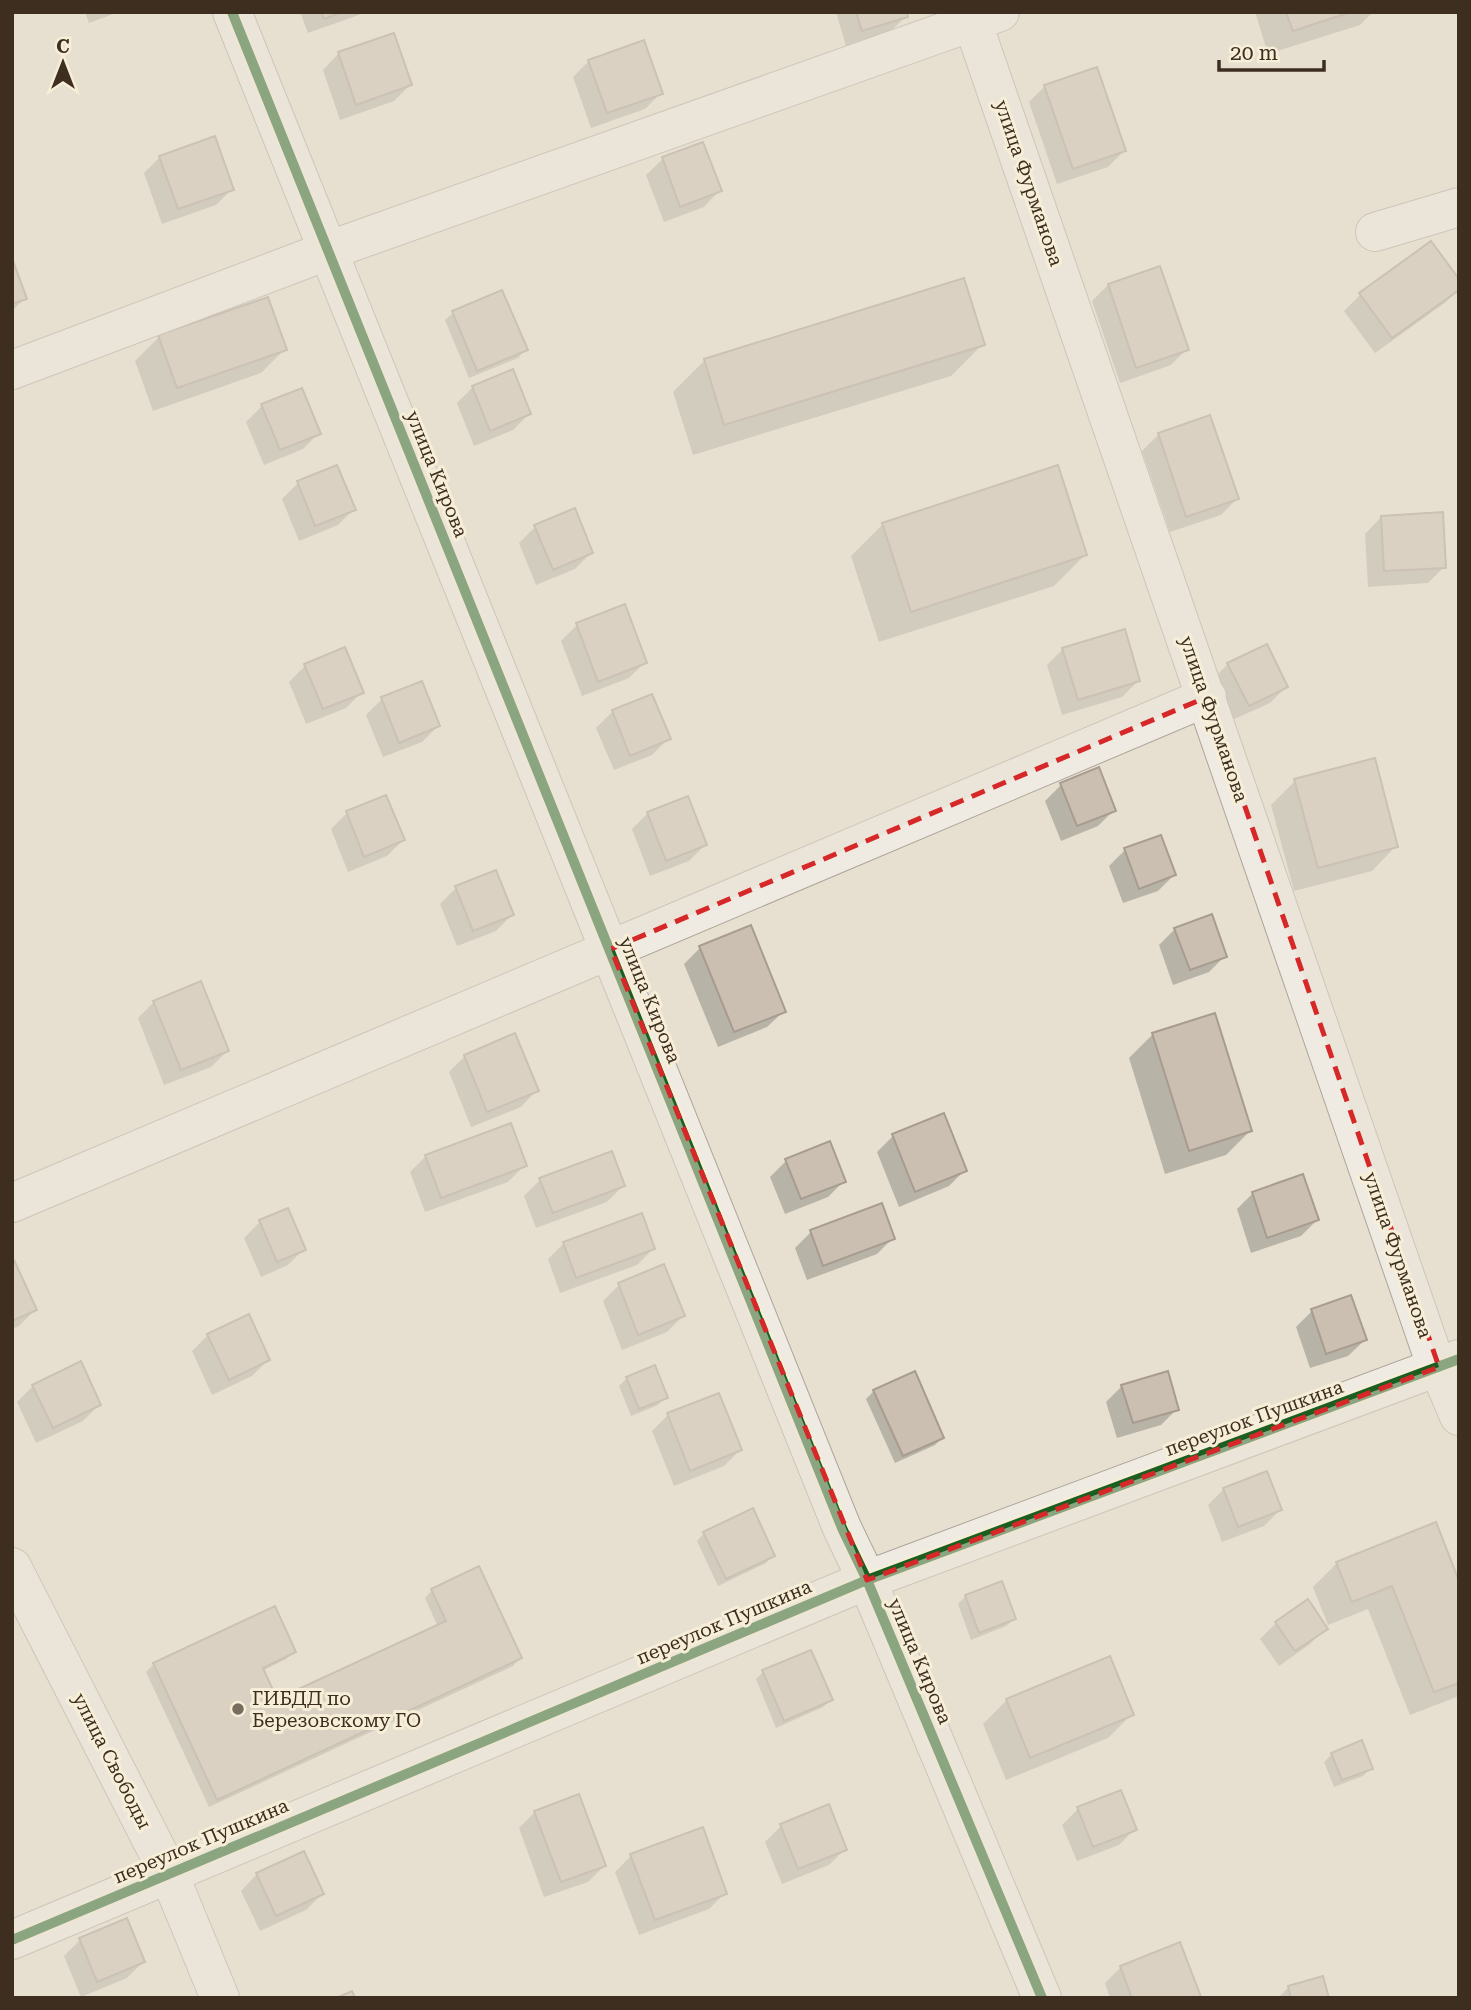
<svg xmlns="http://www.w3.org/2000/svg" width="1471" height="2010" font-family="'Roboto Serif',serif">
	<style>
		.shadow { fill: #0003 }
		.building { fill: #cbbfb2; stroke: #a89c90; stroke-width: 2 }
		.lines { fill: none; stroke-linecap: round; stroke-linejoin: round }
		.minor-casing { stroke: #ada599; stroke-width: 40 }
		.minor { stroke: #efebe3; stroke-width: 38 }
		.cycleway-casing { stroke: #f7eed8; stroke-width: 15 }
		.cycleway { stroke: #1b5e20; stroke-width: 10 }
		.marked { fill: none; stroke: #d62828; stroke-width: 5; stroke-dasharray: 14 9; stroke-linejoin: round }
		.poi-dot { fill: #786c5e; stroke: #f7eed8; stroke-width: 2.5 }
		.labels { text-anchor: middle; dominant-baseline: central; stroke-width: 6; stroke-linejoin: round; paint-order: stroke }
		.street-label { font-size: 19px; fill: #3d2e20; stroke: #f7eed8 }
		.poi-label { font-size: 19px; fill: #3d2e20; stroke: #f7eed8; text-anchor: start }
	</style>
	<rect width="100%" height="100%" fill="#e7e0d1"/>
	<!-- shadow -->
	<g class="shadow">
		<path d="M85,12H119L89,23Z"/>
		<path d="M300,12H367L308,33Z"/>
		<path d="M836,12H905L906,16L890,32L846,46Z"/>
		<path d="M1255,12H1373L1360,25L1268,54Z"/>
		<path d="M339,53L410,85L394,101L340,120L323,70Z"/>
		<path d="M589,61L661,93L645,109L591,128L573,77Z"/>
		<path d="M1045,86L1124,151L1108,167L1057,184L1029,102Z"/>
		<path d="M702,144L720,190L704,207L664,222L646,175L663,159Z"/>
		<path d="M160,157L232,189L216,205L162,224L144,173Z"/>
		<path d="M1430,243L1459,289L1446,302L1375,353L1344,311L1360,295Z"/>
		<path d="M12,263L25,298L12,311Z"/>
		<path d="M1108,285L1187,349L1171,365L1120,383L1092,301Z"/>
		<path d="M501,292L525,350L518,358L469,378L445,320L453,313Z"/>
		<path d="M159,337L285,349L261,373L153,411L135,361Z"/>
		<path d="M983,344L951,376L693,455L673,392L705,360Z"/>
		<path d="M473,387L529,414L513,430L474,446L457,403Z"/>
		<path d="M262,406L319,433L303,449L264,465L246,422Z"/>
		<path d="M1209,417L1237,499L1221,515L1170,532L1142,451L1158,435Z"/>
		<path d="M298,483L354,509L338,525L299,541L282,499Z"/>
		<path d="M1381,517L1444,567L1428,583L1368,587L1365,534Z"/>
		<path d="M883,524L1085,555L1054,586L879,642L851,556Z"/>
		<path d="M535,527L591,553L575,569L536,585L519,543Z"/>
		<path d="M577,625L645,662L629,678L582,696L561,641Z"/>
		<path d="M1063,649L1138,681L1122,697L1062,715L1047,665Z"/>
		<path d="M1228,664L1286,687L1270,703L1232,720L1212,680Z"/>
		<path d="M305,666L362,692L346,708L306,724L289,682Z"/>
		<path d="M651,696L668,739L652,755L614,770L596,728L612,712Z"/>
		<path d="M382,699L438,726L422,742L383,757L366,715Z"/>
		<path d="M1295,781L1396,846L1372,871L1294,891L1271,805Z"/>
		<path d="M1061,785L1114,810L1098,826L1061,841L1045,801Z"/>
		<path d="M347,813L403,840L387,856L348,872L331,829Z"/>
		<path d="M648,813L705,845L689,861L650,876L632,829Z"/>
		<path d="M1125,850L1174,875L1158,891L1123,903L1109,866Z"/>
		<path d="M456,888L512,915L496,931L457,946L440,904Z"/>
		<path d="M1175,929L1225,956L1209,972L1173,985L1159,945Z"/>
		<path d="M700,948L784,1011L767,1027L718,1047L684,964Z"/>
		<path d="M154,1002L227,1051L211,1067L164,1085L138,1018Z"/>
		<path d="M1153,1034L1250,1131L1226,1155L1165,1174L1129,1058Z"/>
		<path d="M465,1056L537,1090L521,1107L471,1127L449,1072Z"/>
		<path d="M893,1136L965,1170L949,1186L899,1207L877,1152Z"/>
		<path d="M426,1156L525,1165L508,1182L425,1212L410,1172Z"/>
		<path d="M786,1161L844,1181L828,1197L785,1214L770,1177Z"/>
		<path d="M540,1180L623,1186L607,1202L536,1228L524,1196Z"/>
		<path d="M1253,1193L1317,1220L1301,1236L1251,1253L1237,1209Z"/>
		<path d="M260,1222L304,1249L288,1265L261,1277L244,1238Z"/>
		<path d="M811,1232L893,1238L877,1254L807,1280L795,1248Z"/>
		<path d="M564,1243L653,1249L637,1265L560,1293L548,1259Z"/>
		<path d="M12,1263L35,1310L19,1326L12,1329Z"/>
		<path d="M663,1267L683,1316L667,1332L622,1350L603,1301L619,1285Z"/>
		<path d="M1312,1311L1365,1340L1348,1356L1310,1368L1296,1327Z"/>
		<path d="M208,1335L268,1360L252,1376L212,1395L192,1351Z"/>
		<path d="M627,1378L666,1397L658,1405L631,1416L619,1386Z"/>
		<path d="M33,1386L99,1405L83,1421L36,1443L17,1402Z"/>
		<path d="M1122,1386L1177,1409L1161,1425L1117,1438L1106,1402Z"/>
		<path d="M874,1391L942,1438L935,1445L895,1463L866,1399Z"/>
		<path d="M668,1415L740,1450L724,1466L674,1486L652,1431Z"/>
		<path d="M1224,1489L1280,1510L1264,1526L1222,1542L1208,1505Z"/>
		<path d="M704,1533L773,1555L766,1563L718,1586L697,1541Z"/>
		<path d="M1337,1563L1459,1585V1696L1410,1715L1368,1609L1328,1625L1313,1587Z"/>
		<path d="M1001,1583L1014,1619L1006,1626L971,1640L958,1604L965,1597Z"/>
		<path d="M432,1590L520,1658L513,1666L209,1807L146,1672L154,1664L294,1652L286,1659L262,1671L277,1702L438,1627L425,1598Z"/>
		<path d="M1276,1623L1325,1628L1310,1644L1279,1666L1260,1639Z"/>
		<path d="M763,1672L831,1700L823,1707L776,1728L756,1679Z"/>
		<path d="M1007,1700L1132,1714L1108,1738L1006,1780L983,1724Z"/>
		<path d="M1332,1754L1371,1768L1363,1776L1334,1787L1324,1762Z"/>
		<path d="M1078,1809L1135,1829L1119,1845L1077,1861L1062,1825Z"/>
		<path d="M535,1812L604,1866L588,1882L544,1897L519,1828Z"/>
		<path d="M781,1826L845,1849L829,1865L782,1884L765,1842Z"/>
		<path d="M631,1856L725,1893L709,1909L639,1935L615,1872Z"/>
		<path d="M257,1874L322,1894L306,1910L260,1931L241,1891Z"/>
		<path d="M126,1920L143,1962L127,1978L81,1997L64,1956L80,1940Z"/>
		<path d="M1121,1967L1199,1996L1110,1998L1105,1983Z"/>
		<path d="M1289,1987L1327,1998H1278Z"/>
	</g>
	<!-- building -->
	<g class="building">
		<path d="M321,12H342L324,19Z"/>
		<path d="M856,12H907L908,17L862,31Z"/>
		<path d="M1286,12H1351L1293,31Z"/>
		<path d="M394,33L412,85L356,105L338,52Z"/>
		<path d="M644,40L663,94L607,113L588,60Z"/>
		<path d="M1097,67L1126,151L1073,169L1044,85Z"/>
		<path d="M215,136L234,190L178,209L159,156Z"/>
		<path d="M703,142L722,191L680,207L662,157Z"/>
		<path d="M1431,241L1459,279V290L1392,338L1359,293Z"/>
		<path d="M12,258L27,299L12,304Z"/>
		<path d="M1160,266L1189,350L1136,368L1108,284Z"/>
		<path d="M964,278L985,345L724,425L704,359Z"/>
		<path d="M502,290L528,350L477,371L452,311Z"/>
		<path d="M268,297L287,350L177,388L158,335Z"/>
		<path d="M513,369L531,414L490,431L472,386Z"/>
		<path d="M302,388L321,434L280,450L261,404Z"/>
		<path d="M1210,415L1239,499L1186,517L1158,433Z"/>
		<path d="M337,465L356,510L315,526L297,481Z"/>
		<path d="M1058,465L1087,555L911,612L882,523Z"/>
		<path d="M575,508L593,553L553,570L534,525Z"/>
		<path d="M1443,512L1446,568L1384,571L1381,516Z"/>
		<path d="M625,604L647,663L598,682L576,623Z"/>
		<path d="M1125,629L1140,681L1078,700L1062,648Z"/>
		<path d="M1267,644L1288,687L1249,706L1227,663Z"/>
		<path d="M345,647L364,693L323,709L304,664Z"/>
		<path d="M422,681L440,726L399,743L381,697Z"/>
		<path d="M652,694L671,739L630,756L612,710Z"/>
		<path d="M1375,758L1398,847L1318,868L1294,779Z"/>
		<path d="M1099,767L1116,811L1077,826L1060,783Z"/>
		<path d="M386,795L405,840L364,857L346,811Z"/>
		<path d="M688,796L707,845L666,861L647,812Z"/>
		<path d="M1161,835L1176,875L1139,889L1124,848Z"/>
		<path d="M496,870L514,915L473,931L455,886Z"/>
		<path d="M1212,914L1227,957L1190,970L1174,928Z"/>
		<path d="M751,925L786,1012L734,1032L699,946Z"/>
		<path d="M201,981L229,1051L181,1070L153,1001Z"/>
		<path d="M1215,1013L1252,1131L1189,1151L1152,1033Z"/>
		<path d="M515,1033L539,1091L487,1112L464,1055Z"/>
		<path d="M944,1113L967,1171L915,1192L892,1134Z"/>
		<path d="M511,1123L527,1166L441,1198L425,1155Z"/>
		<path d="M830,1141L846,1182L801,1199L785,1159Z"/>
		<path d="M612,1151L625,1186L553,1213L539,1178Z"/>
		<path d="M1303,1174L1319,1220L1267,1238L1252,1192Z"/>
		<path d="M882,1203L895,1239L823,1266L810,1230Z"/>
		<path d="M288,1208L306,1250L277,1262L259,1220Z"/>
		<path d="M642,1213L655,1249L576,1278L563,1242Z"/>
		<path d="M14,1260L37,1310L12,1321V1261Z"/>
		<path d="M664,1264L685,1316L638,1335L618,1283Z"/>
		<path d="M1351,1295L1367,1340L1326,1354L1311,1309Z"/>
		<path d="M249,1314L270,1360L229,1380L207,1334Z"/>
		<path d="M81,1361L101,1405L53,1428L32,1385Z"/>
		<path d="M655,1365L668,1398L639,1409L626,1377Z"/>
		<path d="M915,1371L944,1438L903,1456L873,1390Z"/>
		<path d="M1168,1371L1179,1410L1133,1423L1121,1385Z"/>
		<path d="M719,1393L742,1450L690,1471L667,1413Z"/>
		<path d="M1267,1471L1282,1510L1238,1527L1223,1488Z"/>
		<path d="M753,1508L775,1556L726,1579L703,1532Z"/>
		<path d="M1436,1522L1459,1581V1683L1434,1692L1392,1586L1352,1602L1336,1562Z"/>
		<path d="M479,1566L522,1658L217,1800L153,1663L275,1606L296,1652L263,1668L277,1699L446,1621L431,1589Z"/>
		<path d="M1002,1581L1016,1619L979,1633L965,1595Z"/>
		<path d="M1308,1599L1328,1629L1295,1651L1275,1622Z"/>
		<path d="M811,1650L833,1700L784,1721L762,1670Z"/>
		<path d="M1110,1656L1134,1715L1030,1758L1006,1699Z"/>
		<path d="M1362,1740L1373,1769L1342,1780L1331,1753Z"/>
		<path d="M1121,1790L1137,1830L1093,1847L1077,1807Z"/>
		<path d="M579,1794L606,1866L561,1882L534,1811Z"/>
		<path d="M829,1804L847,1850L798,1869L780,1824Z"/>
		<path d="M703,1827L727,1894L655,1920L630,1854Z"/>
		<path d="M304,1851L324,1894L276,1916L256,1873Z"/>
		<path d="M127,1918L145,1962L97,1982L79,1938Z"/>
		<path d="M1180,1942L1201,1997L1132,1998L1120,1966Z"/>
		<path d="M1323,1976L1329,1998H1291L1288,1986Z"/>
		<path d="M352,1991L355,1998H336Z"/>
	</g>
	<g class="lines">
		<defs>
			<g id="minor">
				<path d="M232,12L842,1528L867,1580L1042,1998"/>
				<path d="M969,12L1430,1348L1459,1416"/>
				<path d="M1375,232L1459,207"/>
				<path d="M12,370L327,251L1000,12"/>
				<path d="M12,1203L1207,697"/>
				<path d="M12,1567L169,1874L220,1998"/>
				<path d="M12,1940L867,1580L1459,1359"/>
			</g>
		</defs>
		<!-- minor casing -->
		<use href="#minor" class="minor-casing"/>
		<!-- minor -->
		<use href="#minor" class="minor"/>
		<defs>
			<g id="cycleway">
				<path d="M232,12L842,1528L867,1580L1042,1998"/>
				<path d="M12,1940L867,1580L1459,1359"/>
			</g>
		</defs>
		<!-- cycleway casing -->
		<use href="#cycleway" class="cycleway-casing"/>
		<!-- cycleway -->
		<use href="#cycleway" class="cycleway"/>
	</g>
	<!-- marked area -->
	<path d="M0 0H1471V2010H0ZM1207,697L1439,1367L867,1580L611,949Z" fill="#e7e0d1" fill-opacity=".55" fill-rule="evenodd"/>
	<path class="marked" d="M1207,697L1439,1367L867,1580L611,949Z"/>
	<!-- markers -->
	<circle class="poi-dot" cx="238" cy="1709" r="7"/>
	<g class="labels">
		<!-- street labels -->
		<g class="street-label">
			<text transform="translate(1029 183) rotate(71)">улица Фурманова</text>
			<text transform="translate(437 474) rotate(68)">улица Кирова</text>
			<text transform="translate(1214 719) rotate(71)">улица Фурманова</text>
			<text transform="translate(650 1000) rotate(68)">улица Кирова</text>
			<text transform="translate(1398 1255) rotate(71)">улица Фурманова</text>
			<text transform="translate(1254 1418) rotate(-20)">переулок Пушкина</text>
			<text transform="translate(724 1622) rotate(-23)">переулок Пушкина</text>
			<text transform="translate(920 1661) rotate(67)">улица Кирова</text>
			<text transform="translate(112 1761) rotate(63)">улица Свободы</text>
			<text transform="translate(201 1841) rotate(-23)">переулок Пушкина</text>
		</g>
		<!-- poi labels -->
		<g class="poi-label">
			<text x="252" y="1698">ГИБДД по<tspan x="252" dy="22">Березовскому ГО</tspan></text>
		</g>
	</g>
	<!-- border -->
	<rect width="1471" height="2010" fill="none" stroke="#3d2e20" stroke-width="28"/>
	<!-- north arrow -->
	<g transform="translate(63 63)" stroke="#f7eed8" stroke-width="5" paint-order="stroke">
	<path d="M0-5L12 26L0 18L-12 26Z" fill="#3d2e20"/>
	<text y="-10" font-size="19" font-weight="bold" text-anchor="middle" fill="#3d2e20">С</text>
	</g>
	<!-- scale -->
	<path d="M1219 60v10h105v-10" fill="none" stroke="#3d2e20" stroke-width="3.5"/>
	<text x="1230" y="60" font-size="21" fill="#3d2e20" stroke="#f7eed8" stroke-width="5" paint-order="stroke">20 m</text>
</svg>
